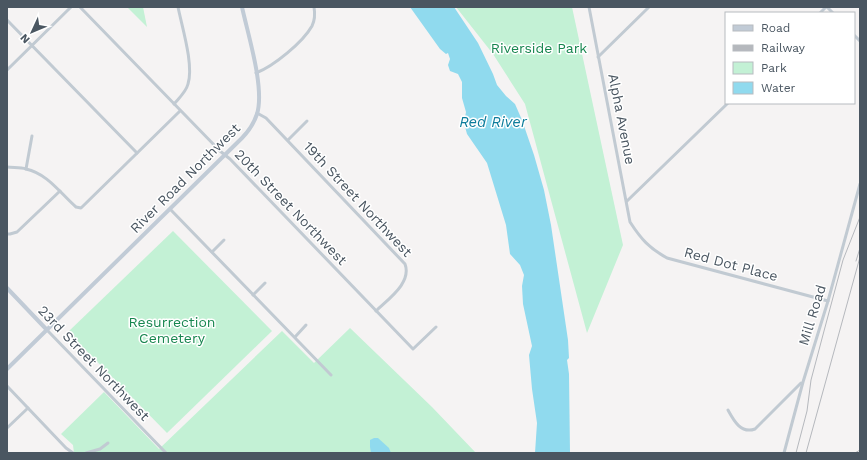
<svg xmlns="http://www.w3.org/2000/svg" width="867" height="460" font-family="'Work Sans',sans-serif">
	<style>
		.green { fill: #c3f1d5 }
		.water { fill: #90daee }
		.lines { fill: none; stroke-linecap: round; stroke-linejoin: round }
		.street { stroke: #c1cad2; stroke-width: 3 }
		.secondary { stroke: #c1cbd6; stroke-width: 4 }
		.rail { stroke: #b5b8bd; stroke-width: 1 }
		.labels { text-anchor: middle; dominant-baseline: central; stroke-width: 3; stroke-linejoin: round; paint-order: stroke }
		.park-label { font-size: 14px; fill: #17864f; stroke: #fff }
		.street-label { font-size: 14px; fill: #4a5661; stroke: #fff }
		.water-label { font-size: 15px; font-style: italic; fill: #0c7c9b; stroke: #fff }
	</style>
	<rect width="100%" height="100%" fill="#f5f3f3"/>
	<!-- green -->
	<g class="green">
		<path d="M127,7H143L147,27Z"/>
		<path d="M456,7H572L623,245L587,333L525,104L493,54Z"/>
		<path d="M173,231L272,331L167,433L68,332Z"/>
		<path d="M350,328L432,407L476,453H74L73,445L61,434L104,392L159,449L282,331L314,363Z"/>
	</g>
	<!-- water -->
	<g class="water">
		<path d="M410,7H454L478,43L493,74L497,85L506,96L515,104L522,120L534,155L544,190L551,225L568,340L569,358L567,360L569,374L570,453H535L537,423L532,389L529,355L532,346L523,304L522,286L524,275L520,265L510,254L506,225L487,163L467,134L464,123L466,112L462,98V82L458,74L450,71L448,65L450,59L448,53L446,54L440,49Z"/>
		<path d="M374,438H378L389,448L391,453H371L370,447V440Z"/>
	</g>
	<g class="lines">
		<!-- street -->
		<g class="street">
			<path d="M80,7L220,151L230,159L413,349L436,327"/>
			<path d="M589,7L630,222C641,239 649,248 667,258L828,301"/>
			<path d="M827,7L833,13"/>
			<path d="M820,13L826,7"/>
			<path d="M7,20L137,153"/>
			<path d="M854,35L860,41"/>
			<path d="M598,57L649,7"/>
			<path d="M7,70L71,7"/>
			<path d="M256,73C274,66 303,42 312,26C315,20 315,13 314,7"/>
			<path d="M174,104C179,98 186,92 188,84C194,65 182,27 178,7"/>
			<path d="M257,113L266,118L405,264C412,283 388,299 376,311"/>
			<path d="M288,140L307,121"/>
			<path d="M7,167C13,168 20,167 26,169C48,174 60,193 76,207L81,208L180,111"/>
			<path d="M26,169L32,136"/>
			<path d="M627,201L728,103"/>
			<path d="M170,209L331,375"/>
			<path d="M7,234H10L17,232L60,191"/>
			<path d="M212,252L224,240"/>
			<path d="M253,295L265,283"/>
			<path d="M47,330L166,453"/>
			<path d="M295,337L306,325"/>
			<path d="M7,386L66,448L73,453"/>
			<path d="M728,410C734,421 741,434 755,429L801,383"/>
			<path d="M7,428L28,408"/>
			<path d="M86,453L100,449L108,443"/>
			<path d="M784,453L803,382L828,301L860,184"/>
		</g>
		<!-- secondary -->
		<g class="secondary">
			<path d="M7,288L47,330"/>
			<path d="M7,369L242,138C249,131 254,123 257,114C265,88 248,35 242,7"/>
		</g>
		<!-- rail -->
		<g class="rail">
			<path d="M856,261L860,248"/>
			<path d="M796,453L807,411L811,380L824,331L843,260L860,217"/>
			<path d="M806,453L860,257"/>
			<path d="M855,453L860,450"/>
		</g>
	</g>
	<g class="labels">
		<!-- park labels -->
		<g class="park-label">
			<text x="539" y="48">Riverside Park</text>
			<text x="172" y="322">Resurrection<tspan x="172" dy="16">Cemetery</tspan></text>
		</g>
		<!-- street labels -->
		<g class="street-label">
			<text transform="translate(622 119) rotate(79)">Alpha Avenue</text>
			<text transform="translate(185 178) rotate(-45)">River Road Northwest</text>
			<text transform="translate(358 199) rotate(47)">19th Street Northwest</text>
			<text transform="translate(291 207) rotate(46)">20th Street Northwest</text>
			<text transform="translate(731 264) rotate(15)">Red Dot Place</text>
			<text transform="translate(812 315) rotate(-73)">Mill Road</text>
			<text transform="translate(94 363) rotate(46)">23rd Street Northwest</text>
		</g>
		<!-- water labels -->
		<g class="water-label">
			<text x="493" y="122">Red River</text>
		</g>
	</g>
	<!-- border -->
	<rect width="867" height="460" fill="none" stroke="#4a5661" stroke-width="16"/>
	<!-- legend -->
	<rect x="725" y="12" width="130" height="92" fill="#ffffff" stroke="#b7bbc0"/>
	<rect x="733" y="25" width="20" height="6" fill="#c1cbd6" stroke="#b7bbc0"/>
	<text x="761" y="32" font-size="12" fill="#4a5661">Road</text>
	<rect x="733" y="45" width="20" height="6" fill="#b5b8bd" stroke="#b7bbc0"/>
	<text x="761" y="52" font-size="12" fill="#4a5661">Railway</text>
	<rect x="733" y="62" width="20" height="12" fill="#c3f1d5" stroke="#b7bbc0"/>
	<text x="761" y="72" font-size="12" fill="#4a5661">Park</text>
	<rect x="733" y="82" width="20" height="12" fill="#90daee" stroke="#b7bbc0"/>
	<text x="761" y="92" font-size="12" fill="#4a5661">Water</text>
	<!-- north arrow -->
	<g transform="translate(32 32) rotate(226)" stroke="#ffffff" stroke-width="3" paint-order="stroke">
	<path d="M0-3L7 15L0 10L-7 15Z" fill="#4a5661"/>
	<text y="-6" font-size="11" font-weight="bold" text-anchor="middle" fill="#4a5661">N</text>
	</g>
</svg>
